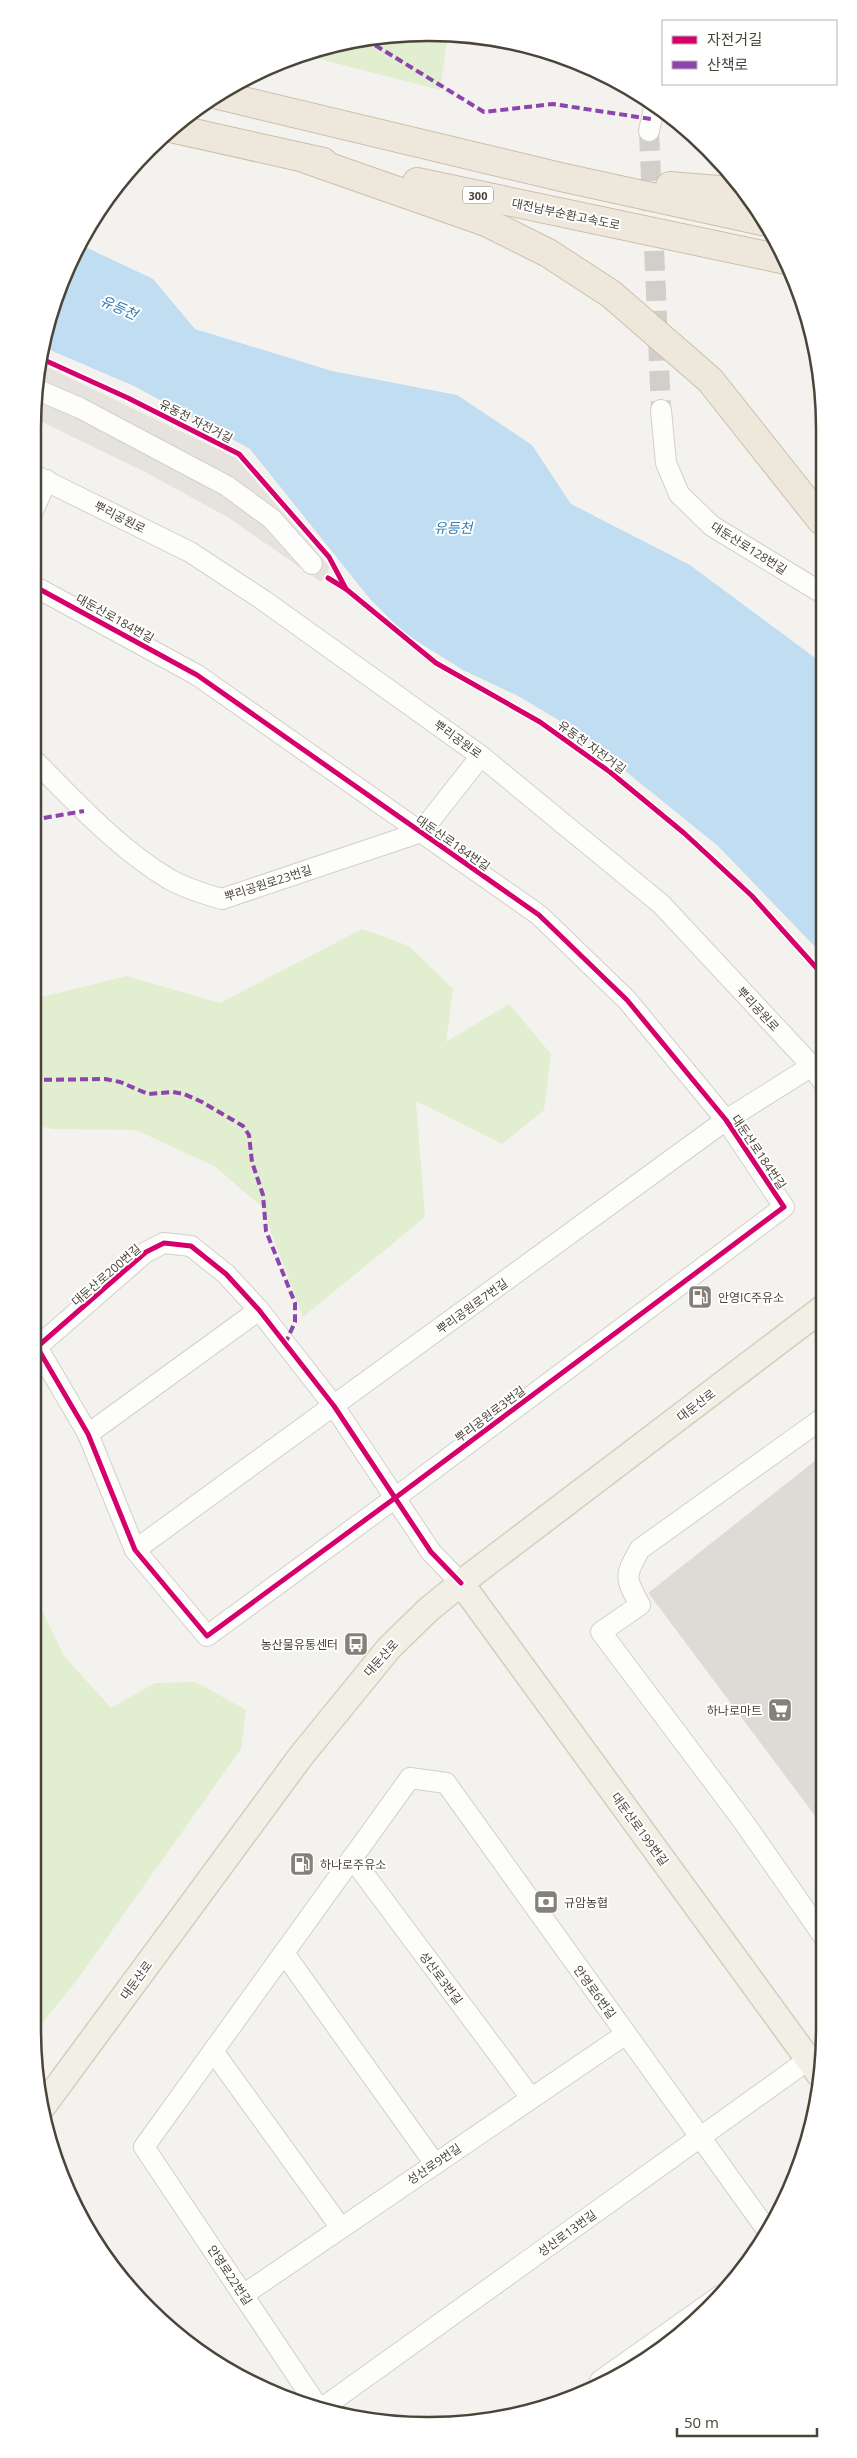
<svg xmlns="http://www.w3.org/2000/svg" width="857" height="2458" font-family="'Open Sans','Noto Sans KR',sans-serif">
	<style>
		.green { fill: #e1eecf }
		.parking { fill: #e6e3df }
		.water { fill: #c0ddf1 }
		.building { fill: #dedbd6; stroke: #dcd9d4 }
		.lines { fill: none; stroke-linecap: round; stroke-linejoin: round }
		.minor-tunnel { stroke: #d2cfca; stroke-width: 20; stroke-dasharray: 20 10; stroke-linecap: butt }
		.minor-casing { stroke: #d2d0cb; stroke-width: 22 }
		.major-casing { stroke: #d6cebb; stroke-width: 28 }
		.highway-casing { stroke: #ccbfa9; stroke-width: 30 }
		.minor { stroke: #fdfdfc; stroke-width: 20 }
		.major { stroke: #f2efe6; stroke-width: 25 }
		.highway { stroke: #ede8db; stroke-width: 28 }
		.quiet { stroke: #8e44ad; stroke-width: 4; stroke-dasharray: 8 4; stroke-linecap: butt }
		.cycleway-casing { stroke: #fff; stroke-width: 8 }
		.cycleway { stroke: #d6006c; stroke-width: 5 }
		.labels { text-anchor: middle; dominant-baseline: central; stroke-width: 4; stroke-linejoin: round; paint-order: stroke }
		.shield { fill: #fff; stroke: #817c74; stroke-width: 1 }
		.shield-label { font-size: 11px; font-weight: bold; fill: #4b4439 }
		.street-label { font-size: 12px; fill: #4b4439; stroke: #fff }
		.poi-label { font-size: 12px; fill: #4b4439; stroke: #fff; text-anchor: start }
		.water-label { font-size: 14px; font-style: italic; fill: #2e7ab2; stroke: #fff }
		.rim { fill: none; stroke: #4b4439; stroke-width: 2.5 }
	</style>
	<rect width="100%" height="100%" fill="#f4f2ee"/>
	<!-- green -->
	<g class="green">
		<path d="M448,34L440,90L300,54L377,36Z"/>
		<path d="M362,929L409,946L453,989L446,1042L509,1004L551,1054L544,1110L502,1144L416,1101L425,1217L303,1317L261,1206L214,1166L136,1130L53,1129L33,1125V999L127,976L220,1003Z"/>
		<path d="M32,1590L64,1656L111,1708L155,1683L196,1682L246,1710L241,1749L74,1984L33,2034Z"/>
	</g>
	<!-- parking -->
	<path class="parking" d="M41,364L236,458L330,567L321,582L229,518L147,473L34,418Z"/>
	<!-- water -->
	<path class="water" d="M79,244L153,279L195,329L332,371L457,395L532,445L571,504L690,565L822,663V954L718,846L572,728L518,696L463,670L404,633L370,599L250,449L134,386L43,347L46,326L73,254Z"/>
	<!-- building -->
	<path class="building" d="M823,1455L824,1827L649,1593Z"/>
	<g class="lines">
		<!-- minor-tunnel -->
		<path class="minor-tunnel" d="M649,131L661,410"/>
		<defs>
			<g id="minor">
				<path d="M649,131L654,108"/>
				<path d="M38,390L80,408L227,486L272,519L312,564"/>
				<path d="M661,410L666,463L679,494L712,526L822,593"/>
				<path d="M32,474L190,552L263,600L481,756L661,904L812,1066L823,1082"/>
				<path d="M32,513L47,480"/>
				<path d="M32,585L197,675L539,915L627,1000L726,1120L784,1207L395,1498L207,1636L135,1550L88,1434L37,1347L146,1252L164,1243L191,1246L226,1274L259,1310L334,1406L431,1552L461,1583"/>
				<path d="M32,758C75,801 116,847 169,879C185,888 204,894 222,899L421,832L481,756"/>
				<path d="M823,1418L640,1549C624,1577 625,1578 640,1605L601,1632L743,1821L824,1937"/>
				<path d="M88,1434L259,1310"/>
				<path d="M135,1550L726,1120L812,1066"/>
				<path d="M352,1858L531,2098"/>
				<path d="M284,1953L435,2164"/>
				<path d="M213,2051L341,2228"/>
				<path d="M243,2295L626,2034"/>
				<path d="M600,2381L720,2296"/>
				<path d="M316,2404L144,2147L410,1778L446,1783L767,2230"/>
				<path d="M325,2406L808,2060"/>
			</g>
			<g id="major">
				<path d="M461,1583L819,2074"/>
				<path d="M41,2109L301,1756L389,1648L428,1610L461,1583L823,1308"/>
			</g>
			<g id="highway">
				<path d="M218,95L565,178L762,221"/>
				<path d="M171,128L323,162"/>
				<path d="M306,159L486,222L548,253L611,294L710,380L821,520"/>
				<path d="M417,182L786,260"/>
				<path d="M670,186L743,192"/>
			</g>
		</defs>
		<!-- minor casing -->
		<use href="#minor" class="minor-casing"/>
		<!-- major casing -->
		<use href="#major" class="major-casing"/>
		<!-- highway casing -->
		<use href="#highway" class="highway-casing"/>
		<!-- minor -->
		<use href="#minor" class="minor"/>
		<!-- major -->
		<use href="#major" class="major"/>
		<!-- highway -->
		<use href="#highway" class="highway"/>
		<!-- quiet -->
		<g class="quiet">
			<path d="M365,39L484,112L553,104L651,119"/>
			<path d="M32,820L84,811"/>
			<path d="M32,1080L105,1079L120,1082L148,1094L173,1092L184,1094L202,1102L243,1126L249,1135L252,1162L263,1195L266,1231L295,1303V1322L285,1344"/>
		</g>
		<defs>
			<g id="cycleway">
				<path d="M42,359L128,398L239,454L329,557L346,589"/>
				<path d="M328,578L346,589L436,663L540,722L610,772L684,833L752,896L822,974"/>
				<path d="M32,585L197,675L539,915L627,1000L726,1120L784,1207L395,1498L207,1636L135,1550L88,1434L37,1347L146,1252L164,1243L191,1246L226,1274L259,1310L334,1406L431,1552L461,1583"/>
			</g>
		</defs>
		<!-- cycleway casing -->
		<use href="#cycleway" class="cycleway-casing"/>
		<!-- cycleway -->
		<use href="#cycleway" class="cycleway"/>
	</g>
	<!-- icons -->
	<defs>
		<symbol id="fuel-square" viewBox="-11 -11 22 22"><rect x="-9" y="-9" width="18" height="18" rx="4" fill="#868178" stroke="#fff"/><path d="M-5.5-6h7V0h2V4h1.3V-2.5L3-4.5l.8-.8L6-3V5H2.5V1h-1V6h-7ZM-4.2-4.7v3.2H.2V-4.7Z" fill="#fff"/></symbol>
		<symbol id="bus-square" viewBox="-11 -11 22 22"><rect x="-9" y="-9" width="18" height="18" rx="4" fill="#868178" stroke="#fff"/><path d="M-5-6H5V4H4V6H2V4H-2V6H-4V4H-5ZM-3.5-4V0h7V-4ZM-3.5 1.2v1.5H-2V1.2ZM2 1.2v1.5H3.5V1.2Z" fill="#fff"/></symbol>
		<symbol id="supermarket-square" viewBox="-11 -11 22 22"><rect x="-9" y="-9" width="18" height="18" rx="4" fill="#868178" stroke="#fff"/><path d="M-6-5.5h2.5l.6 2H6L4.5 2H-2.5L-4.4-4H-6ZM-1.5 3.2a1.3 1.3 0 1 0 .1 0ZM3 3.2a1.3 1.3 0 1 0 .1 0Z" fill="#fff"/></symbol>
		<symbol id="bank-square" viewBox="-11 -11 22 22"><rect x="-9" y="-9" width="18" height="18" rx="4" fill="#868178" stroke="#fff"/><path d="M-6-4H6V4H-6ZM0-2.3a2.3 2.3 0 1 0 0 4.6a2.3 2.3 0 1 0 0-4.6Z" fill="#fff"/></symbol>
	</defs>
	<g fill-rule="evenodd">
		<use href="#fuel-square" x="686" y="1283" width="28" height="28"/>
		<use href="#bus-square" x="342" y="1630" width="28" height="28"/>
		<use href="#supermarket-square" x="766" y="1696" width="28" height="28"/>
		<use href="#fuel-square" x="288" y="1850" width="28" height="28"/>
		<use href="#bank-square" x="532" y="1888" width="28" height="28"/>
	</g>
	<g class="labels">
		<!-- shield labels -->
		<rect class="shield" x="463" y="186.5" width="30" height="17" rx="4"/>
		<g class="shield-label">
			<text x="478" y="195">300</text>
		</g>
		<!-- street labels -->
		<g class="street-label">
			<text transform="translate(566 214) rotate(12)">대전남부순환고속도로</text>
			<text transform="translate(196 421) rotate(27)">유동천 자전거길</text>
			<text transform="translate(120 517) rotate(27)">뿌리공원로</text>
			<text transform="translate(749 548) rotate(32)">대둔산로128번길</text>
			<text transform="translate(115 618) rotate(29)">대둔산로184번길</text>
			<text transform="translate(458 739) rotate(36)">뿌리공원로</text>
			<text transform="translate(592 747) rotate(36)">유동천 자전거길</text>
			<text transform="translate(453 843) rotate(35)">대둔산로184번길</text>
			<text transform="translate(268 883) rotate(-18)">뿌리공원로23번길</text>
			<text transform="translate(758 1009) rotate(47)">뿌리공원로</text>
			<text transform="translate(759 1152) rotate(56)">대둔산로184번길</text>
			<text transform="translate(106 1275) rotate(-41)">대둔산로200번길</text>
			<text transform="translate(472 1306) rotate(-36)">뿌리공원로7번길</text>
			<text transform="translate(696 1405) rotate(-37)">대둔산로</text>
			<text transform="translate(490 1414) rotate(-37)">뿌리공원로3번길</text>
			<text transform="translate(381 1658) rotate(-48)">대둔산로</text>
			<text transform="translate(640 1829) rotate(54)">대둔산로199번길</text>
			<text transform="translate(441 1978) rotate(53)">성산로3번길</text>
			<text transform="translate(136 1980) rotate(-54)">대둔산로</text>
			<text transform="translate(595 1992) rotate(54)">안영로6번길</text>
			<text transform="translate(434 2164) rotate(-34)">성산로9번길</text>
			<text transform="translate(567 2233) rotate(-36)">성산로13번길</text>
			<text transform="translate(230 2275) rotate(56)">안영로22번길</text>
		</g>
		<!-- poi labels -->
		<g class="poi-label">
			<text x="718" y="1297">안영IC주유소</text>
			<text x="338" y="1644" text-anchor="end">농산물유통센터</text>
			<text x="762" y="1710" text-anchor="end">하나로마트</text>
			<text x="320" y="1864">하나로주유소</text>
			<text x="564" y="1902">규암농협</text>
		</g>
		<!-- water labels -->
		<g class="water-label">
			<text transform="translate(119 307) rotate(24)">유등천</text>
			<text x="453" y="527">유등천</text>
		</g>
	</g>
	<!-- crop -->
	<path d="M0 0H857V2458H0ZM428 41H429A387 387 0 0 1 816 428V2030A387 387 0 0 1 429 2417H428A387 387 0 0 1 41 2030V428A387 387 0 0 1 428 41Z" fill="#fff" fill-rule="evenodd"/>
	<path class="rim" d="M428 41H429A387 387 0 0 1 816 428V2030A387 387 0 0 1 429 2417H428A387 387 0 0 1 41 2030V428A387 387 0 0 1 428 41Z"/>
	<!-- legend -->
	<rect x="662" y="20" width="175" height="65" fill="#ffffff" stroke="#b7b4b0"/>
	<rect x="672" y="36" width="25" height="8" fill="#d6006c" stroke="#b7b4b0"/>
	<text x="707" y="45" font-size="15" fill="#4b4439">자전거길</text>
	<rect x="672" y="61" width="25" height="8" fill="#8e44ad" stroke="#b7b4b0"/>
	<text x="707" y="70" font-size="15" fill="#4b4439">산책로</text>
	<!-- scale -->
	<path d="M677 2428v8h140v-8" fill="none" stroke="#4b4439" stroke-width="2.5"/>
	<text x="684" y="2428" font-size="15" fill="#4b4439" stroke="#ffffff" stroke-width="4" paint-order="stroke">50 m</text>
</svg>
